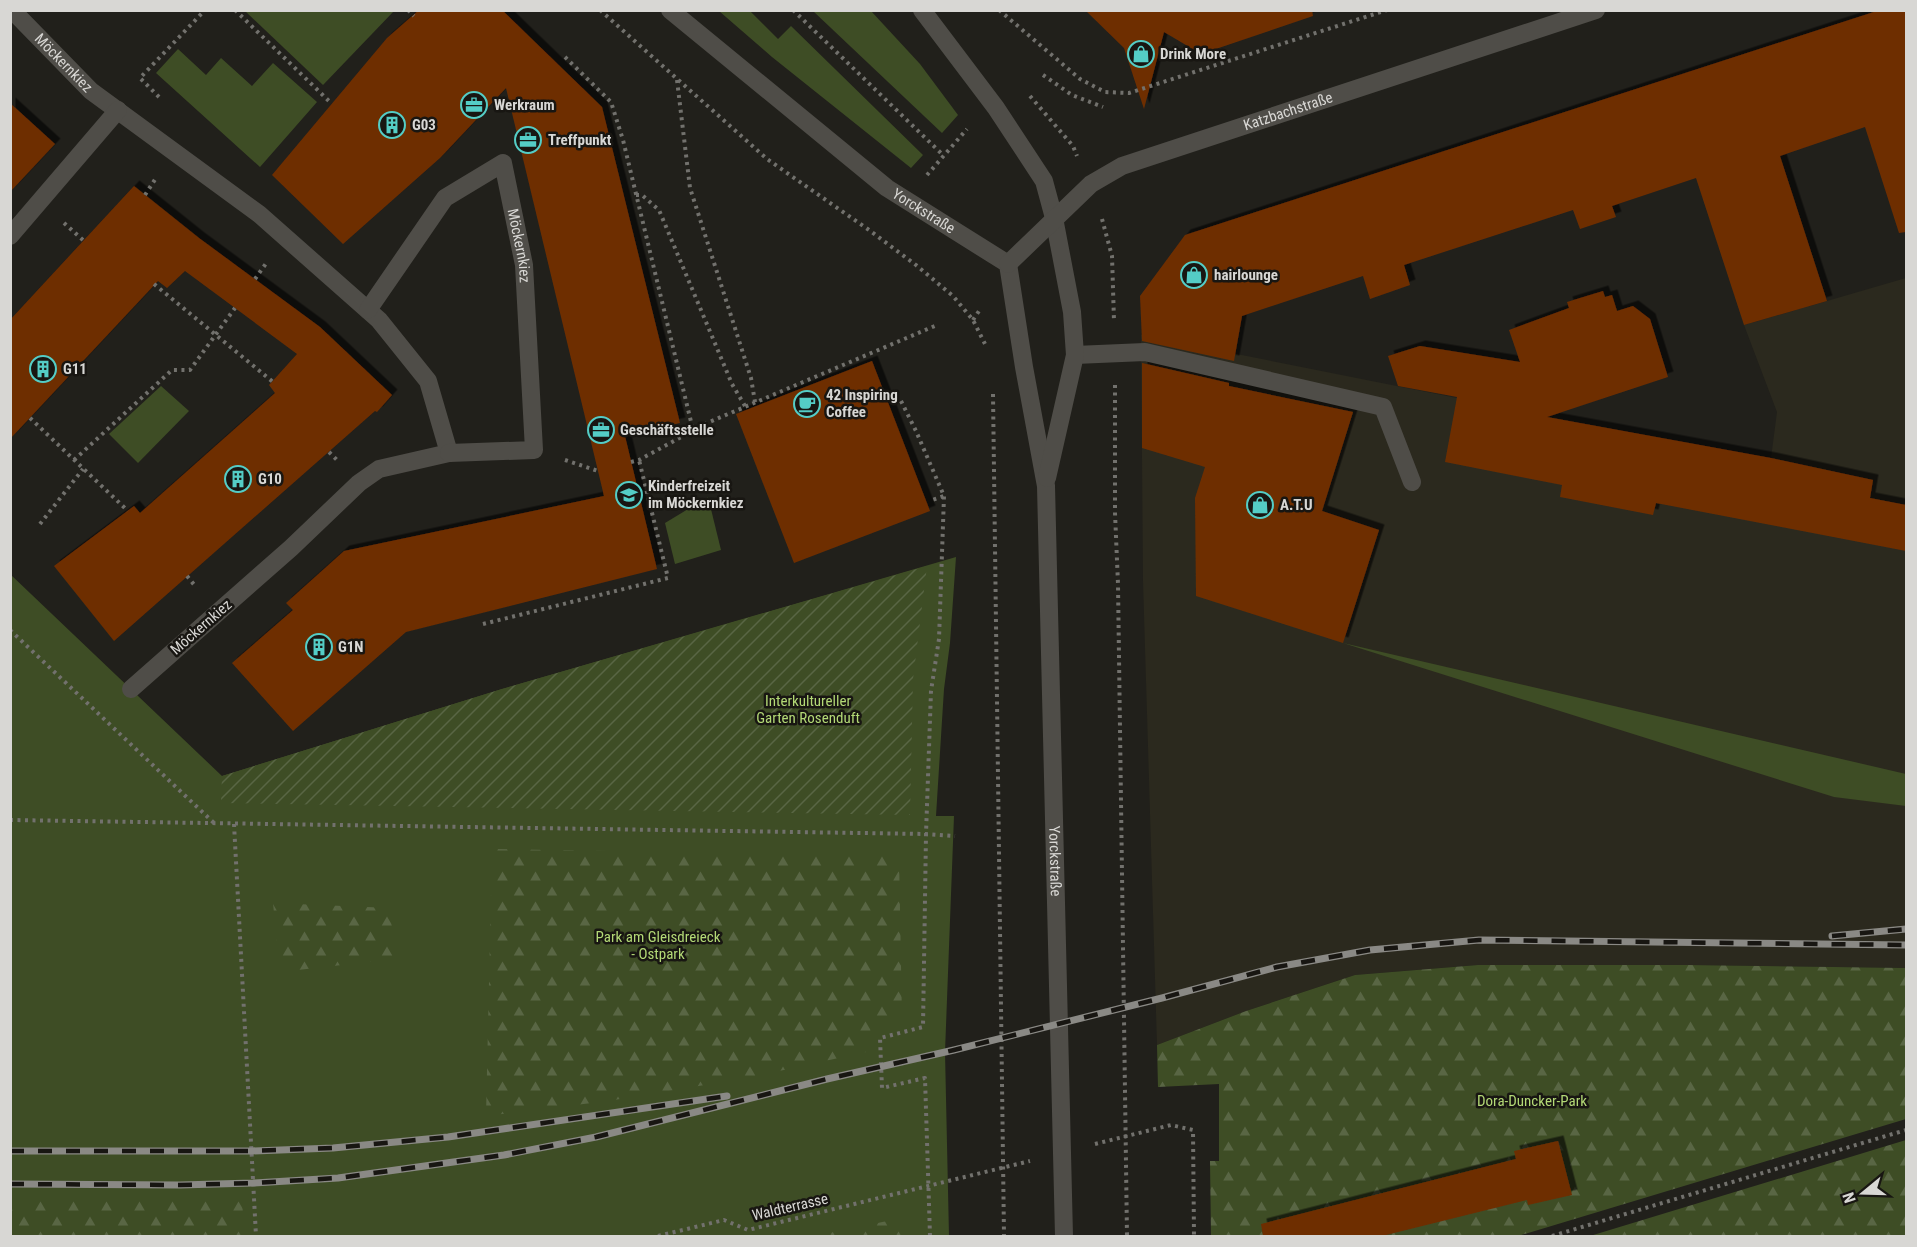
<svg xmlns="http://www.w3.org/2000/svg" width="1917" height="1247" font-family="'Roboto Condensed',sans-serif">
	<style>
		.built { fill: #2b291e }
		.green { fill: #3e4d25 }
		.forest { fill: url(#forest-firs) }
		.garden { fill: url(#garden-furrows) }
		.building { fill: #6e2e04; filter: url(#shadow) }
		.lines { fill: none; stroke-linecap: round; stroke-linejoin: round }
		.path { stroke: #72716d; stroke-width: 4; stroke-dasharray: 3 4.5; stroke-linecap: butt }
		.lane { stroke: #4f4d48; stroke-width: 18 }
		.street { stroke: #4f4d48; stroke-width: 18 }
		.secondary { stroke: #4f4d48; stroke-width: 18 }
		.rail-casing { stroke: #8a8985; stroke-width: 7 }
		.rail { stroke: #181612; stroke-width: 4.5; stroke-dasharray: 14; stroke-linecap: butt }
		.labels { text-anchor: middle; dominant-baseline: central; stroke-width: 5; stroke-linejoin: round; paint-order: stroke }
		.poi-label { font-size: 15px; font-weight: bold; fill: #d8d7d4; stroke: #181612; text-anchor: start }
		.street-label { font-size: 15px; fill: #d8d7d4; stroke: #181612 }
		.park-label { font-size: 15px; fill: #b3d976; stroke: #181612 }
	</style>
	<defs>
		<pattern id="forest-firs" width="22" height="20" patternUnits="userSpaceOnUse" patternTransform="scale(1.5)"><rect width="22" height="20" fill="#3e4d25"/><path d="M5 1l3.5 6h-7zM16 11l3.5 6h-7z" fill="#596644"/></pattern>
		<pattern id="garden-furrows" width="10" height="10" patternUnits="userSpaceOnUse" patternTransform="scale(1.5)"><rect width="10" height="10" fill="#3e4d25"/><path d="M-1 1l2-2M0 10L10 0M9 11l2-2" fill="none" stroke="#596644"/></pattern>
		<filter id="shadow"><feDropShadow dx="5.5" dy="-5.5" stdDeviation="0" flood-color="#0009"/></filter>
	</defs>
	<rect width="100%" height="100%" fill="#21201b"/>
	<!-- built -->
	<path class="built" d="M1906,278V968L1688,965H1478L1355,975L1246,1011L1157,1045L1143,581L1141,335L1663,439L1771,458L1777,412L1744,325Z"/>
	<!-- green -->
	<g class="green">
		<path d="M245,11H394L323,85Z"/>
		<path d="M719,11H750L778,39L791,26L923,155L911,168L772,57Z"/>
		<path d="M813,11H871L920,64L958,115L942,133Z"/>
		<path d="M178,49L206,75L221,58L252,86L273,63L317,102L260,167L156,73Z"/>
		<path d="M161,386L189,411L138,463L109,434Z"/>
		<path d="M708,497L721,550L675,564L665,523Z"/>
		<path d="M956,557L950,643L944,689L936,816H954L945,1052L949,1236H11L10,574L222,776L502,689Z"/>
		<path d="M1343,643L1906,774V806L1834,797Z"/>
	</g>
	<!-- forest -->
	<g class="forest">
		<path d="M492,849L899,856L902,1019L871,1028L866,1052L747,1078L608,1101L486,1116Z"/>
		<path d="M273,903L390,908L395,959L280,972Z"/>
		<path d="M1478,965H1688L1906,968V1119L1518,1236H1211L1210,1161H1219V1084L1158,1087L1157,1045L1246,1011L1355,975Z"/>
		<path d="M1906,1140V1236H1590Z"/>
		<path d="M242,1196L244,1236H11V1197Z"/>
		<path d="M902,1218L901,1236H814Z"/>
	</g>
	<!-- garden -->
	<path class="garden" d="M927,566L913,679L910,815L221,803L222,776L502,689Z"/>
	<!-- building -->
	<g class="building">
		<path d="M419,10H502L602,107L680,423L625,436L657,569L406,632L293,731L232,663L293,610L286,603L344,551L604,496L506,88L440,158L343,244L272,175L387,38Z"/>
		<path d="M1085,10H1312L1313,16L1201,54L1164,32L1144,109L1124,48Z"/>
		<path d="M1880,10H1906V232L1899,233L1865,127L1780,156L1827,301L1744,325L1696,178L1612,206L1616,217L1580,229L1573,210L1404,265L1410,285L1370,299L1363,276L1242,316L1234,361L1142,341L1140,296L1185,235Z"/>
		<path d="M10,103L55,144L10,192Z"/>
		<path d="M134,186L199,238L320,327L392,395L377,412L375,411L114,641L54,566L134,506L140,513L275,393L269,385L297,354L185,271L167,288L158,281L10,439V320Z"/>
		<path d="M1603,291L1605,297L1612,295L1617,311L1633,306L1650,319L1668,377L1547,417L1771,458L1873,480L1870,498L1906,505V551L1656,503L1653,515L1560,497L1562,485L1445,462L1457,397L1398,386L1388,356L1420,346L1520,362L1509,330L1569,308L1567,302Z"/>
		<path d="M872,361L930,511L794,563L736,414Z"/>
		<path d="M1142,363L1229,383V386L1353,412L1322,511L1379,530L1343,643L1196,596L1195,498L1205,467L1142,448Z"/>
		<path d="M1558,1141L1572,1195L1528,1205L1527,1200L1382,1236H1263L1261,1224L1516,1159L1514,1151Z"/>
	</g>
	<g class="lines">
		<!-- path -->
		<g class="path">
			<path d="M235,10L331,103"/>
			<path d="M408,10L414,16"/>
			<path d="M600,10L767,159L869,230L916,265L953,296L973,320L986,346"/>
			<path d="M793,10L944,156"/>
			<path d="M999,10L1080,79L1105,92L1129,93L1387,10"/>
			<path d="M565,57L611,102L623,140L693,430"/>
			<path d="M1043,75L1072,95L1103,107"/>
			<path d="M677,80L690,188L751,378L755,402"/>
			<path d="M1030,96L1073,146L1077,156"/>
			<path d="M159,97L140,78L205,10"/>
			<path d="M927,175L967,129"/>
			<path d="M145,195L156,178"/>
			<path d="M636,195H642L659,210L732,384L745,406"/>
			<path d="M1102,219L1112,256L1114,321"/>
			<path d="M64,223L84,241"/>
			<path d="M255,279L267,262"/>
			<path d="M154,284L273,382"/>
			<path d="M973,320L981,308"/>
			<path d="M1115,385V513L1118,584L1127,1236"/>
			<path d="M993,394L1004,1236"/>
			<path d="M901,401L916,431L944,496L932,500"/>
			<path d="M30,418L128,511"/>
			<path d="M329,452L337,460"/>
			<path d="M74,460L172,370H190L235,308"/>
			<path d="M565,460L598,471"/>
			<path d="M631,462L639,460L707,423L937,325"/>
			<path d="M40,524L83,469"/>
			<path d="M187,576L196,587"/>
			<path d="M483,624L668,578L639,460"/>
			<path d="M10,630L214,823"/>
			<path d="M10,820L926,834L955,836"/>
			<path d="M234,824L256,1236"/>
			<path d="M1095,1144L1171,1125L1193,1130L1194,1236"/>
			<path d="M658,1236L724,1220L748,1230L1030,1161"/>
			<path d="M930,1236L925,1078L882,1088L880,1038L923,1027L926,834L931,691L939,639L944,496"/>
			<path d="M1552,1236L1906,1130"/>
		</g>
		<!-- lane -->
		<path class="lane" d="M1075,355L1145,352L1383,407L1412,482"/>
		<!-- street -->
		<g class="street">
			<path id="s1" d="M12,10L91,91L259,214L379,320L428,381L449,453L379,469L359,483L291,548L131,689"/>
			<path d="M10,236L118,110"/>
			<path id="s2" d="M368,310L445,198L503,163L524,265L534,450L449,453"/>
		</g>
		<!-- secondary -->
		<g class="secondary">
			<path id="s3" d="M670,10L887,188L1008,264L1024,367L1046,486L1064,1236"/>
			<path d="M922,10L996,108L1044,181L1054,218L1072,312L1075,355L1047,478"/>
			<path id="s4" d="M1008,264L1091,184L1122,166L1596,10"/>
		</g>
		<defs>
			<g id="rail">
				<path d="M1832,936L1906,929"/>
				<path d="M10,1151H251L333,1148L448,1137L727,1096"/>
				<path d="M10,1184L180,1185L253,1183L338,1178L504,1155L596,1137L827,1079L954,1050L1162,998L1277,967L1370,950L1479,940L1906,945"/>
			</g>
		</defs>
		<!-- rail casing -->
		<use href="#rail" class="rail-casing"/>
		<!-- rail -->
		<use href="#rail" class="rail"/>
	</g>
	<!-- icons -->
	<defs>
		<symbol id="shop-ring" viewBox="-11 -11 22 22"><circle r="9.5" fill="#181612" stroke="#54cdc6" stroke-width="1.5"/><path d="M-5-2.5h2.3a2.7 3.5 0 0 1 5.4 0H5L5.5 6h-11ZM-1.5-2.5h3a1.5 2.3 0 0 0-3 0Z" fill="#54cdc6"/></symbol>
		<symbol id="office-ring" viewBox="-11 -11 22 22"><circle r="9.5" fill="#181612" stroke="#54cdc6" stroke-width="1.5"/><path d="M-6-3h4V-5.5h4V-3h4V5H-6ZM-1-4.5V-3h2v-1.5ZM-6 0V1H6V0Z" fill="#54cdc6"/></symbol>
		<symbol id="building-ring" viewBox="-11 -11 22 22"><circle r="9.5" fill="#181612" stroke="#54cdc6" stroke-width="1.5"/><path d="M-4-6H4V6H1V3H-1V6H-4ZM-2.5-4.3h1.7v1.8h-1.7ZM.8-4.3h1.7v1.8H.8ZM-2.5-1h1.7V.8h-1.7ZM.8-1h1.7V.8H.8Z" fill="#54cdc6"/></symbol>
		<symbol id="cafe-ring" viewBox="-11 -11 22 22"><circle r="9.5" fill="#181612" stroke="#54cdc6" stroke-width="1.5"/><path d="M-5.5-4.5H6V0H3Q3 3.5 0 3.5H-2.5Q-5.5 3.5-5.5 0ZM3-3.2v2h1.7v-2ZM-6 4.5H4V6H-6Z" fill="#54cdc6"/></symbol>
		<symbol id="school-ring" viewBox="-11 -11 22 22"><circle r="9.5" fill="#181612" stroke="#54cdc6" stroke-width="1.5"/><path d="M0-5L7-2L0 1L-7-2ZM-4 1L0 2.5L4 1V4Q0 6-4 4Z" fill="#54cdc6"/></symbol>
	</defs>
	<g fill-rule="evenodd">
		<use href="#shop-ring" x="1126" y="39" width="30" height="30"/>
		<use href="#office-ring" x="459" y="90" width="30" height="30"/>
		<use href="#building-ring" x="377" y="110" width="30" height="30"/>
		<use href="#office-ring" x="513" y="125" width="30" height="30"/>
		<use href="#shop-ring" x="1179" y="260" width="30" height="30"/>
		<use href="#building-ring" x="28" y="354" width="30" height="30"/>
		<use href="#cafe-ring" x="792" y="389" width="30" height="30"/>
		<use href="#office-ring" x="586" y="415" width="30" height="30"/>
		<use href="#building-ring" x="223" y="464" width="30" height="30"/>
		<use href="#school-ring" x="614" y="480" width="30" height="30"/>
		<use href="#shop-ring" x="1245" y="490" width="30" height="30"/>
		<use href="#building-ring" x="304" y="632" width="30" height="30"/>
	</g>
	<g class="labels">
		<!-- poi labels -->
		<g class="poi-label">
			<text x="1160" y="54">Drink More</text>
			<text x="494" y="105">Werkraum</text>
			<text x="412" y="125">G03</text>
			<text x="548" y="140">Treffpunkt</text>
			<text x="1214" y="275">hairlounge</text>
			<text x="63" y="369">G11</text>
			<text x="826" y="395">42 Inspiring<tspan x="826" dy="17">Coffee</tspan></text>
			<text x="620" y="430">Geschäftsstelle</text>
			<text x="258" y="479">G10</text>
			<text x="648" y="486">Kinderfreizeit<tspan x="648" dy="17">im Möckernkiez</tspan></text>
			<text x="1280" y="505">A.T.U</text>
			<text x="338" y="647">G1N</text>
		</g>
		<!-- street labels -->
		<g class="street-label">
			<text stroke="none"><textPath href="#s1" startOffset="74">Möckernkiez</textPath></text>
			<text stroke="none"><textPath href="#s4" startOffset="326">Katzbachstraße</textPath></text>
			<text stroke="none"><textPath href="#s3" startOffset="324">Yorckstraße</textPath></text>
			<text stroke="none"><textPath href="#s2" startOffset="288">Möckernkiez</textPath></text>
			<text transform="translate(201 627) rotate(-41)">Möckernkiez</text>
			<text stroke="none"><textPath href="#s3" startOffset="1024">Yorckstraße</textPath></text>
			<text transform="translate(790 1207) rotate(-13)">Waldterrasse</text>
		</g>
		<!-- park labels -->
		<g class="park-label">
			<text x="808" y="701">Interkultureller<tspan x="808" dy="17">Garten Rosenduft</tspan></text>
			<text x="658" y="937">Park am Gleisdreieck<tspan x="658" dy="17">- Ostpark</tspan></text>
			<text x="1532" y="1101">Dora-Duncker-Park</text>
		</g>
	</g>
	<!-- border -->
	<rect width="1917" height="1247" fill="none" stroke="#d8d7d4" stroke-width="24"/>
	<!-- north arrow -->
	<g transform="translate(1863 1193) rotate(251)" stroke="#181612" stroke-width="4.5" paint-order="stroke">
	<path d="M0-4.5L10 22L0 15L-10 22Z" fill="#d8d7d4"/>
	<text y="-9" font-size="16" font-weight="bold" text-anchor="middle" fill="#d8d7d4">N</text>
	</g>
</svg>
